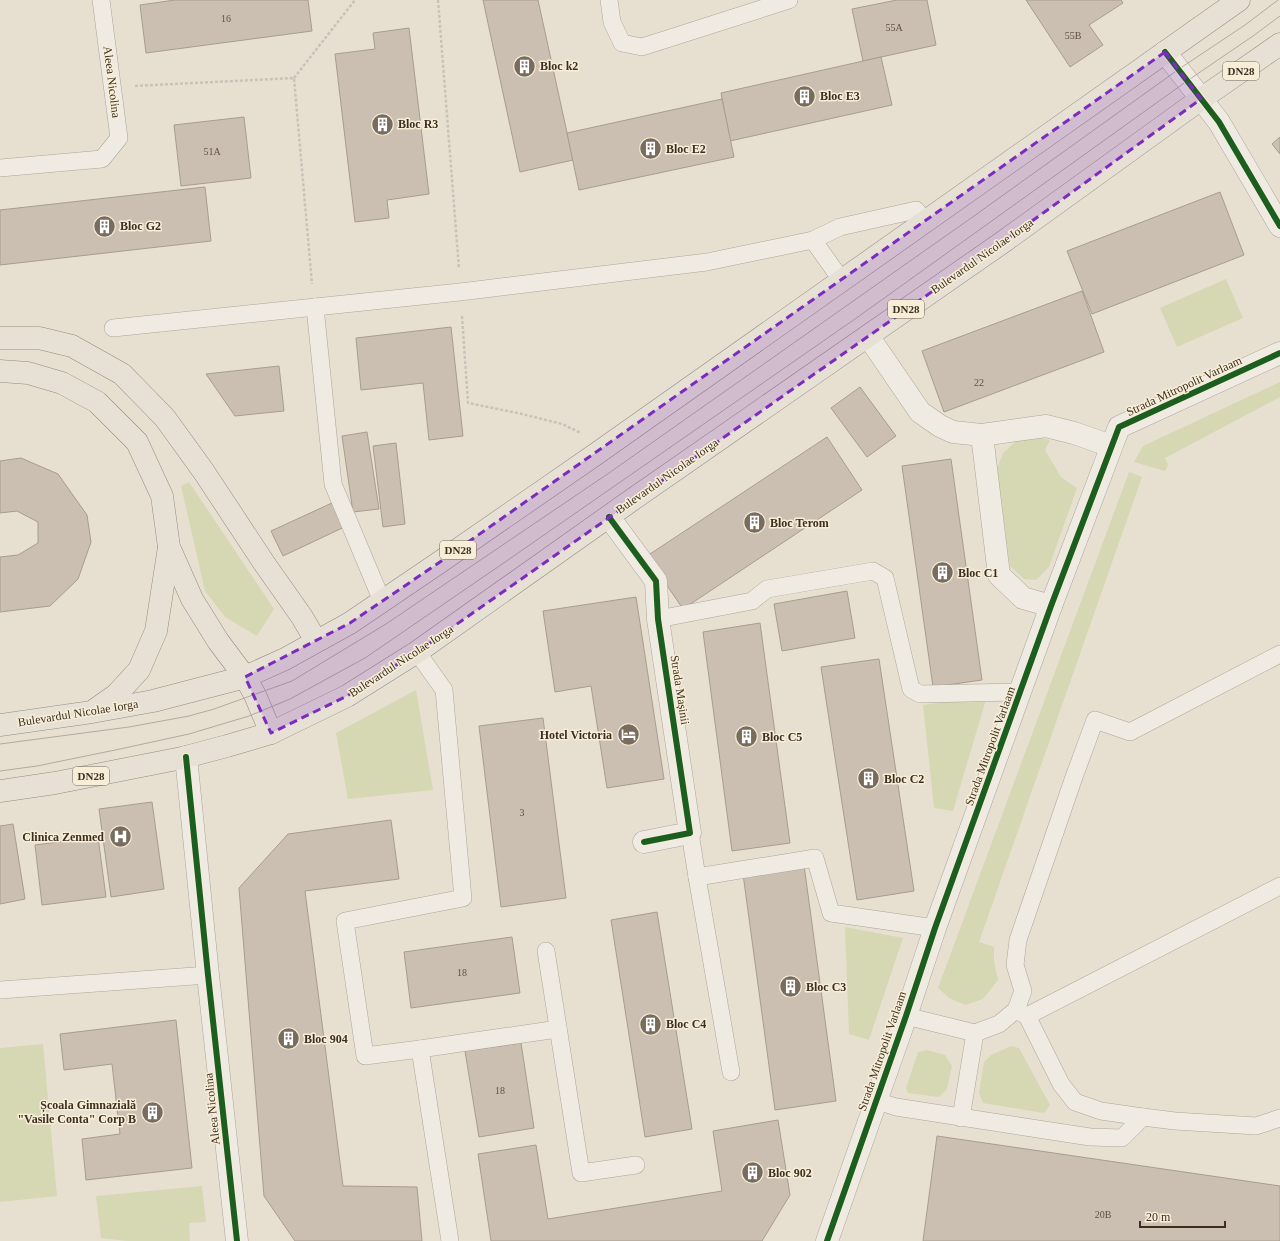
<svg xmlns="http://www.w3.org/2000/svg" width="1280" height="1241" font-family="'Times New Roman',serif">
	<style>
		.green { fill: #d6d7b3 }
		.building { fill: #cbbfb2; stroke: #a89c90 }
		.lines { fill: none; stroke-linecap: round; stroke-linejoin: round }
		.lane-casing { stroke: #ada599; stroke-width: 18 }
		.street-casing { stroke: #ada599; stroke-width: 23 }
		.primary-casing { stroke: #928b80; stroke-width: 23 }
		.path { stroke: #c8c2b9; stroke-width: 2.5; stroke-dasharray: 3 2; stroke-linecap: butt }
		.lane { stroke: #efebe3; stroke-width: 17 }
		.street { stroke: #efebe3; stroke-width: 22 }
		.primary { stroke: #e6e1d4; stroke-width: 22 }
		.tram { stroke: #afaaa2; stroke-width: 1 }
		.cycleway-casing { stroke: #f7eed8; stroke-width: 8 }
		.cycleway { stroke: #1b5e20; stroke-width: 6 }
		.marked { fill: #7b2cbf; fill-opacity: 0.2; stroke: #7b2cbf; stroke-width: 3; stroke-dasharray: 8 5; stroke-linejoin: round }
		.labels { text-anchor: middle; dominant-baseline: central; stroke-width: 3; stroke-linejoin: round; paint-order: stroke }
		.number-label { font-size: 10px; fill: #605244 }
		.shield { fill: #f7eed8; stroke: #756857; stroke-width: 1 }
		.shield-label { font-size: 11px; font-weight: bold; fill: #3d2e20 }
		.poi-label { font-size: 12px; font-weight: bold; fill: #3d2e20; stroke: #f7eed8; text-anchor: start }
		.street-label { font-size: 12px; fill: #3d2e20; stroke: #f7eed8 }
	</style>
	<rect width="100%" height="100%" fill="#e7e0d1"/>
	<!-- green -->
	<g class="green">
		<path d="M1226,279L1243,318L1177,347L1160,308Z"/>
		<path d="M1280,382V397L1165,458L1168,465L1165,471L1134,462L1143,446Z"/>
		<path d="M1037,437L1050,440L1045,450L1061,477L1077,488L1049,567L1036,580L1024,579L1010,566L997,469L1003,453L1016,441Z"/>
		<path d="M1129,472L1142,477L979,942L994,947V961L998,980L983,999L965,1005L949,998L938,988Z"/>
		<path d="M189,482L274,609L257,636L225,617L205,591L181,486Z"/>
		<path d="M416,690L433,790L348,799L336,733Z"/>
		<path d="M987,696L953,811L934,808L923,705Z"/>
		<path d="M845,927L903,938L869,1040L849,1034Z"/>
		<path d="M43,1044L57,1196L0,1202V1048Z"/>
		<path d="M1011,1046L1019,1048L1050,1105L1044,1113L983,1103L979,1093L984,1062L991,1055Z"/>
		<path d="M927,1050L945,1055L952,1066L947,1089L939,1097L908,1093L906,1088L918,1052Z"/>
		<path d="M202,1186L206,1222L189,1223L190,1241H127L101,1238L96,1196Z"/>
	</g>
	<!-- building -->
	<g class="building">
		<path d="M175,0H308L312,31L146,53L140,5Z"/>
		<path d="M483,0H538L573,160L520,172Z"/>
		<path d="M897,0H927L936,45L863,61L852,9Z"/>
		<path d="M1026,0H1121L1123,3L1089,25L1103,45L1070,67Z"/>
		<path d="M409,28L429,194L387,200L389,218L355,222L335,54L375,49L373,33Z"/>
		<path d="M881,57L892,105L730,141L721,93Z"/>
		<path d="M722,99L734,157L579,190L567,133Z"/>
		<path d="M244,117L251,178L181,186L174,125Z"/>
		<path d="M1280,137V154L1272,144Z"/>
		<path d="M205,187L211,241L0,265V210Z"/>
		<path d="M1220,192L1244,255L1092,314L1067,251Z"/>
		<path d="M1082,291L1104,352L944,412L922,351Z"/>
		<path d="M451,327L463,436L429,440L423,383L361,390L356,338Z"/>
		<path d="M279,366L284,411L235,416L206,374Z"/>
		<path d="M860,387L896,436L867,457L831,408Z"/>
		<path d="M367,432L379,509L353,512L342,436Z"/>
		<path d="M827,437L862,490L683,609L647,556Z"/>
		<path d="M396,443L405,524L383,527L373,446Z"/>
		<path d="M21,458L58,474L87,515L91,542L78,579L50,606L0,612V557L18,555L38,543V522L17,511L0,513V461Z"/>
		<path d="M951,459L982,680L933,687L902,466Z"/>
		<path d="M345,497L355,522L283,556L271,531Z"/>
		<path d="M847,591L855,638L782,651L774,604Z"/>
		<path d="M636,597L664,779L607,788L591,686L555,692L543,611Z"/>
		<path d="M760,623L790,843L732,851L703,632Z"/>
		<path d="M879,659L914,891L857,900L821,667Z"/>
		<path d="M543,718L566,898L501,907L479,726Z"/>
		<path d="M152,802L164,889L111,897L99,809Z"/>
		<path d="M391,820L399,879L305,891L343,1186L417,1187L422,1241H295L264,1196L239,888L288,834Z"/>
		<path d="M13,824L25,899L0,904V826Z"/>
		<path d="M98,837L106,897L42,905L35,845Z"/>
		<path d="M804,865L836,1101L775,1110L743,874Z"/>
		<path d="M657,912L692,1129L645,1137L611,920Z"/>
		<path d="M512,937L520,993L411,1008L404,952Z"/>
		<path d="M176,1020L192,1168L86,1180L82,1139L120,1134L112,1064L64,1070L60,1034Z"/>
		<path d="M521,1043L534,1128L479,1137L465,1051Z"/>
		<path d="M778,1120L790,1195L762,1241H491L478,1154L536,1145L548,1219L722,1191L713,1131Z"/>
		<path d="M937,1136L1280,1186V1241H923Z"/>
	</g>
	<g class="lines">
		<defs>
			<g id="lane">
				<path d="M609,0L612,22L622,43L642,47L789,0"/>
				<path d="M0,168L102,159L119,138L101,0"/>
				<path d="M813,240L842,281"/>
				<path d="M315,307L333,484L382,601"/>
				<path d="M113,328L460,292L707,262L813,240L840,227L916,210L925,221"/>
				<path d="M658,619L752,601L767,589L873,571L885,578L911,689L920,694L1021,692"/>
				<path d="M417,652L444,690L463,898L345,921L365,1056L420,1049L558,1029"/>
				<path d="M690,833L697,877L731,1072"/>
				<path d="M697,877L815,858L831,913L935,928"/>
				<path d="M546,951L581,1173L636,1165"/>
				<path d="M0,990L208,975"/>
				<path d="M1016,1010L1027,1016L1061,1084L1075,1102L1101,1111L1143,1117L1175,1121L1256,1126L1280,1118"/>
				<path d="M906,1016L975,1033L961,1118"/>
				<path d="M1027,1016L1280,886"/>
				<path d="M975,1033L999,1024L1016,1010L1023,991L1015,965L1018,940L1074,777L1095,720L1130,732L1280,654"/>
				<path d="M420,1049L450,1241"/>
				<path d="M877,1101L896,1107L1090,1137L1122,1138L1143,1117"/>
			</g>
			<g id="street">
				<path d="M1165,52L1219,122L1280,226"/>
				<path d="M868,336L920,412L940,426L953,432L982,435L1046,426L1074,433L1111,446"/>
				<path d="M982,435L999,575L1023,598L1051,606"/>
				<path d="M609,517L656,581L658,619L690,833L644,842"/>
				<path d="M186,757L208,975L237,1241"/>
				<path d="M827,1241L906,1016L935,928L1051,606L1119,427L1280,353"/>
			</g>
			<g id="primary">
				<path d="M0,338H39L72,346L122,374L165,418L204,472L264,563L302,617L316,641"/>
				<path d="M0,371L28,373L62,383L97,402L137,442L162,496L169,547L192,599L218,641L245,677L255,695L271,733"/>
				<path d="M96,709L116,695L139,670L156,631L169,547"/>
				<path d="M0,725L92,712L153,701L245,677L285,659L350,623L437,564L596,454L1239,0"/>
				<path d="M0,791L55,783L182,758L227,746L271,733L347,696L417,652L629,502L1003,242L1201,99L1280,44"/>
			</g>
		</defs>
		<!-- lane casing -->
		<use href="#lane" class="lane-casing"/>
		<!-- street casing -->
		<use href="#street" class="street-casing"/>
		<!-- primary casing -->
		<use href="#primary" class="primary-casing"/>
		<!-- path -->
		<g class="path">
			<path d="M438,0L459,269"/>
			<path d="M294,78L355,0"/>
			<path d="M135,86L294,78L312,284"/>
			<path d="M462,316L468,403L518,413L562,424L581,433"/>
		</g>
		<!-- lane -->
		<use href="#lane" class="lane"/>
		<!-- street -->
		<use href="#street" class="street"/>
		<!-- primary -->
		<use href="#primary" class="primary"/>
		<!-- tram -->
		<g class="tram">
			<path d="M0,744L129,727L189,716L214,709L292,681L386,624L609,473L974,216L1179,69L1245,25L1278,0"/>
			<path d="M0,771L37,766L120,749L189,734L249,716L290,699L365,658L508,560L855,319L1187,81L1253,36L1280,16"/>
		</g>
		<defs>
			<g id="cycleway">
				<path d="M1165,52L1219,122L1280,226"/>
				<path d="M609,517L656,581L658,619L690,833L644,842"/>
				<path d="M186,757L208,975L237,1241"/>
				<path d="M827,1241L906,1016L935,928L1051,606L1119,427L1280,353"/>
			</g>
		</defs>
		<!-- cycleway casing -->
		<use href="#cycleway" class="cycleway-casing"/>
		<!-- cycleway -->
		<use href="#cycleway" class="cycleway"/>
	</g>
	<!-- marked area -->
	<path class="marked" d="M1165,52L1201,99L1003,242L417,652L347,696L271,733L245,677L350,623L437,564Z"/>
	<!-- icons -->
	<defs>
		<symbol id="building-disc" viewBox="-11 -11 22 22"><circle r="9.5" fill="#786c5e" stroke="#f7eed8"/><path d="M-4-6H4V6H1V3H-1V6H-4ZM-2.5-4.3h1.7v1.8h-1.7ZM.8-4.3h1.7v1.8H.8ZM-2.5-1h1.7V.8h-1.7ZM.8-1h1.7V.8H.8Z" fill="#fff"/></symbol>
		<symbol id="hotel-disc" viewBox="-11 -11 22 22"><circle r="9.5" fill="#786c5e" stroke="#f7eed8"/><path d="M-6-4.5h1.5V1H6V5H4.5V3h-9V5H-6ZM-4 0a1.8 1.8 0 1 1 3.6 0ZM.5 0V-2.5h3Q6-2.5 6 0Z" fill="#fff"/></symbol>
		<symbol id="hospital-disc" viewBox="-11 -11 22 22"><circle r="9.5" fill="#786c5e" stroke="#f7eed8"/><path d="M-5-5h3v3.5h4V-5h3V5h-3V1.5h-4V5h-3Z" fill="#fff"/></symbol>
	</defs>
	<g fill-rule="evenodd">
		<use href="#building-disc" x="512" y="54" width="25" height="25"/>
		<use href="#building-disc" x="792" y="84" width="25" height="25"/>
		<use href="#building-disc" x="370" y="112" width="25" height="25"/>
		<use href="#building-disc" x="638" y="136" width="25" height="25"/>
		<use href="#building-disc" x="92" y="214" width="25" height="25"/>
		<use href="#building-disc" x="742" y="510" width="25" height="25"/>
		<use href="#building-disc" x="930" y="560" width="25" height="25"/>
		<use href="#hotel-disc" x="616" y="722" width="25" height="25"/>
		<use href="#building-disc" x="734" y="724" width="25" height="25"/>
		<use href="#building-disc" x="856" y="766" width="25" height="25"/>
		<use href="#hospital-disc" x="108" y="824" width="25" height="25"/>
		<use href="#building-disc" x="778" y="974" width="25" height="25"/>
		<use href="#building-disc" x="638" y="1012" width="25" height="25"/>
		<use href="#building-disc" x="276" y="1026" width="25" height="25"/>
		<use href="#building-disc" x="140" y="1100" width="25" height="25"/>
		<use href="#building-disc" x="740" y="1160" width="25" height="25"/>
	</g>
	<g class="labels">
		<!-- number labels -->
		<g class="number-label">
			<text x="226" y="18">16</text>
			<text x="894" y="27">55A</text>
			<text x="1073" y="35">55B</text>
			<text x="212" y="151">51A</text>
			<text x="979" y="382">22</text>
			<text x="522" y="812">3</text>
			<text x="462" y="972">18</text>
			<text x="500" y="1090">18</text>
			<text x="1103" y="1214">20B</text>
		</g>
		<!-- shield labels -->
		<g class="shield">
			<rect x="1223" y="62" width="36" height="18" rx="3"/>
			<rect x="888" y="300" width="36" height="18" rx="3"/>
			<rect x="440" y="541" width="36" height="18" rx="3"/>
			<rect x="73" y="767" width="36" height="18" rx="3"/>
		</g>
		<g class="shield-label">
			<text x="1241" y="71">DN28</text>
			<text x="906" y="309">DN28</text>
			<text x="458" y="550">DN28</text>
			<text x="91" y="776">DN28</text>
		</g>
		<!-- poi labels -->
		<g class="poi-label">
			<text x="540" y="66">Bloc k2</text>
			<text x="820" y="96">Bloc E3</text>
			<text x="398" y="124">Bloc R3</text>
			<text x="666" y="149">Bloc E2</text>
			<text x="120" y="226">Bloc G2</text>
			<text x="770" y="523">Bloc Terom</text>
			<text x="958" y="573">Bloc C1</text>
			<text x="612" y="735" text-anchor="end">Hotel Victoria</text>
			<text x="762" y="737">Bloc C5</text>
			<text x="884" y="779">Bloc C2</text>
			<text x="104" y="837" text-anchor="end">Clinica Zenmed</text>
			<text x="806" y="987">Bloc C3</text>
			<text x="666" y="1024">Bloc C4</text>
			<text x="304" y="1039">Bloc 904</text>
			<text x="136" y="1105" text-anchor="end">Școala Gimnazială<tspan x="136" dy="14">"Vasile Conta" Corp B</tspan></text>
			<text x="768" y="1173">Bloc 902</text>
		</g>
		<!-- street labels -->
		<g class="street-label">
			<text transform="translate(112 82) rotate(83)">Aleea Nicolina</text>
			<text transform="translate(982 256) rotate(-35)">Bulevardul Nicolae Iorga</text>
			<text transform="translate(1184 386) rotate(-25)">Strada Mitropolit Varlaam</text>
			<text transform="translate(667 476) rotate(-35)">Bulevardul Nicolae Iorga</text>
			<text transform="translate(401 661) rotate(-33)">Bulevardul Nicolae Iorga</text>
			<text transform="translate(680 690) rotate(81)">Strada Mașinii</text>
			<text transform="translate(78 713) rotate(-9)">Bulevardul Nicolae Iorga</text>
			<text transform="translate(990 746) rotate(-70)">Strada Mitropolit Varlaam</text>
			<text transform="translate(882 1051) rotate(-71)">Strada Mitropolit Varlaam</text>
			<text transform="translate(212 1109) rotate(-96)">Aleea Nicolina</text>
		</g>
	</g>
	<!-- scale -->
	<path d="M1140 1221v6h85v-6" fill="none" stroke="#3d2e20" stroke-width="2"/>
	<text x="1146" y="1221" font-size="12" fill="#3d2e20" stroke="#f7eed8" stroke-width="3" paint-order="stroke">20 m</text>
</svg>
